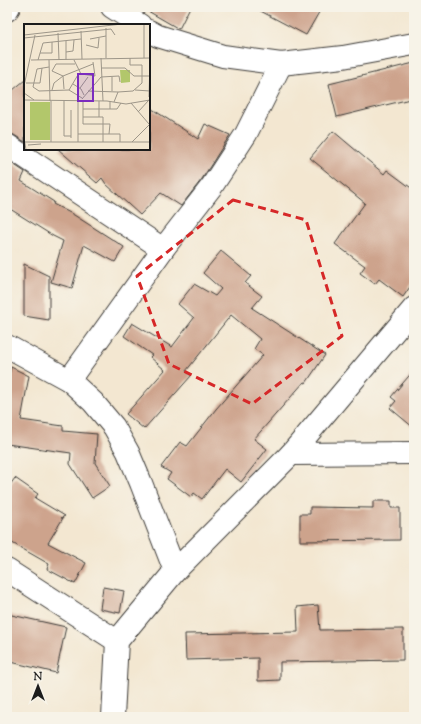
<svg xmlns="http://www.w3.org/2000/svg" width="421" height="724" font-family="'Sorts Mill Goudy',serif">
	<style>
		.building { fill: #cda38c }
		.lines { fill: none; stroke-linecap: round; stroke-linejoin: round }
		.street-casing { stroke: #3c3a37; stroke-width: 24 }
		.street { stroke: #fff; stroke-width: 22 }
		.marked { fill: none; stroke: #d62828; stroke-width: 3; stroke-dasharray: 8 5; stroke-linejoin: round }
		.inset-road { fill: none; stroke: #9d9689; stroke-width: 1 }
		.view { fill: #7b2cbf; fill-opacity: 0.15; stroke: #7b2cbf; stroke-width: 2 }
		.inset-edge { fill: none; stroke: #1c1c1c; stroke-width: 2 }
	</style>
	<rect width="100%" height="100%" fill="#f7f3e8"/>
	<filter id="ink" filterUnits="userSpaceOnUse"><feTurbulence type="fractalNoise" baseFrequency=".025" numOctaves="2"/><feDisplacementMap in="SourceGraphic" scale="8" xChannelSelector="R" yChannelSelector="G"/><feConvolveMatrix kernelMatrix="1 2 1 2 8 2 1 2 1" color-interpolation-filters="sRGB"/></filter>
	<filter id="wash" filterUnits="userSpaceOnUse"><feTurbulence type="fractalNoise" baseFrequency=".012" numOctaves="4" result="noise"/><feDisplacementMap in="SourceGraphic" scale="16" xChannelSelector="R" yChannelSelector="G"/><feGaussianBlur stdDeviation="0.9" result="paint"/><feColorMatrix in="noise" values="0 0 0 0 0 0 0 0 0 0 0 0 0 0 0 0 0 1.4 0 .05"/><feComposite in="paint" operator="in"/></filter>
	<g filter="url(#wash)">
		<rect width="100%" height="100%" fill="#f3e7d1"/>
		<g id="blocks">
			<!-- building -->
			<g class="building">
				<path d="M141,7H190L179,29Z"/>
				<path d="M253,7H322L306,35Z"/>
				<path d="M414,63V98L337,117L329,84Z"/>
				<path d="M25,80V142L14,135L7,133V95Z"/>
				<path d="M149,107L198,139L205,124L230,135L202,179L181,206L161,193L140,215L106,184L102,178L97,183L58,149H149Z"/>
				<path d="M333,131L384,174L387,170L414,190V281L403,297L379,279L375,284L360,273L365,266L335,244L365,203L310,158Z"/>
				<path d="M7,160L25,172L21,181L54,202L53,204L74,215L124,247L115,262L84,245L72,288L51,282L63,241L53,236L7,207Z"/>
				<path d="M221,251L251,276L245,283L262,296L252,308L325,355L306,383L304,382L254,439L267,449L241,482L225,469L202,499L194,493L191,497L167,479L171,473L161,467L180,442L187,446L216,409L263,355L254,349L260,339L231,315L186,371L191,376L144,429L126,414L165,370L150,357L152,355L124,336L132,323L172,347L194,318L178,304L194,284L215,296L221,289L203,273Z"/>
				<path d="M24,264L49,276V320L24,316Z"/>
				<path d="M11,367L29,376L21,420L63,426V431L97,434L95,463L110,486L92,498L70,464L71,453L7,444V382Z"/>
				<path d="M414,370V428L390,408L396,401L391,397Z"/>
				<path d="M15,478L38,494L35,498L65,516L61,518H63L48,543L86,563L75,584L47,569L49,564L7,540V489Z"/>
				<path d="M373,501H391V508H400V540L300,541V514H310V507L373,508Z"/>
				<path d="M103,587L124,591L120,613L100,609Z"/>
				<path d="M318,605L320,630L403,629V660L280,662V680L258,681V658L186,660L185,634L298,632L297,607Z"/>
				<path d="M7,614L66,627L56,673L7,661Z"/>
			</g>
		</g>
	</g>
	<g filter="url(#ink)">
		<use href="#blocks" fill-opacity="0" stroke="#3c3a37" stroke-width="1"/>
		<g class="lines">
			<defs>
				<g id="street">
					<path d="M112,7L140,25"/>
					<path d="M7,10L9,7"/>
					<path d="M149,31L158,36L223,56L281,64L343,57L414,44"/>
					<path d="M7,145L163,249"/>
					<path d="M7,346L69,380L93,402L114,427L128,452L141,483L175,571"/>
					<path d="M69,380L163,249L212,186L246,134L281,64"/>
					<path d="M291,454L414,453"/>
					<path d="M7,570L117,641"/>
					<path d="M113,717L117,641L175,571L291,454L414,308"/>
				</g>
			</defs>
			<!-- street casing -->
			<use href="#street" class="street-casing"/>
			<!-- street -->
			<use href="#street" class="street"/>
		</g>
	</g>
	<!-- marked area -->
	<path class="marked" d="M233,200L306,220L342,336L252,404L169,364L137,276Z"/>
	<!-- overview -->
	<g transform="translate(24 24)">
		<rect width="126" height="126" fill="#f3e7d1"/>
		<path d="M96,46H106V58L97,59ZM6,78H26V116H6Z" fill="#b2c76b"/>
		<path class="inset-road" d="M82,4V34M57,7L58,35M34,9L35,36M0,11L98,0M0,14L87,5L91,11M66,15L82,12M62,21L74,24L75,14M42,28L49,27L50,16M16,29H28V18M77,34L79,77M120,34V0M7,36L126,34M14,36L19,19L57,15M25,36L26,77M42,36V17M50,36L57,50L71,52M69,38L71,52M25,43L13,45L9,63L15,67L45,66L58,74M78,44H101L110,52H125M28,47L32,40H51M28,47L39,52M39,52L69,40M88,53V67M2,59H16L18,44M49,60L57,65L60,71M0,62L11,11M56,64L64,53M28,66L30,59L39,52L40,65M45,66L55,49M111,66L126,67M64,67L94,68M0,69L10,76M125,73L126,34M58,75L77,53L95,52L96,58M0,76L83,77L102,80L126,76M40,77V112H47M54,77V118M59,77V100H86L85,110M90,78L94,68L109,67L118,59V41H106V34M107,79L125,100M59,85H86V77M86,85H93L97,79M47,86V114M114,88L125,76M59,93H79V118M75,93V77M54,110H96V118M0,113L2,126M1,118H126M27,118V77M108,118L126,100M4,121L17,120"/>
		<path class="view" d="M54,50H69V77H54Z"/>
		<rect width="126" height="126" class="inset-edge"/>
	</g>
	<!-- margin -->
	<rect width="421" height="724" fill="none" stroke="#f7f3e8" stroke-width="24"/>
	<!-- north arrow -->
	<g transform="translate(38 686)" stroke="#f7f3e8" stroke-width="3" paint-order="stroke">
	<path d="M0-3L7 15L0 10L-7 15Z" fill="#1c1c1c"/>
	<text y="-6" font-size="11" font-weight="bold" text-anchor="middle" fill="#1c1c1c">N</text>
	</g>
</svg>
